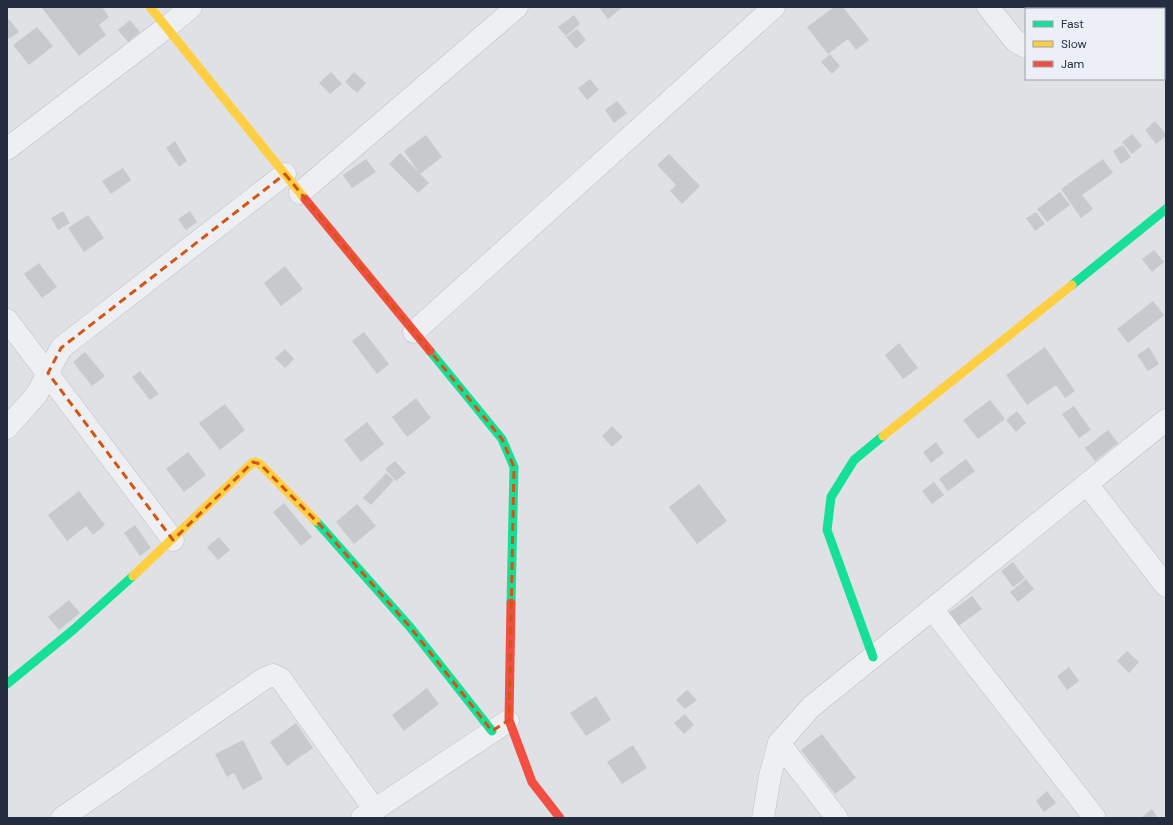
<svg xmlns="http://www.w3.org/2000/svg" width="1173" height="825" font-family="'DM Sans',sans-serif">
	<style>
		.building { fill: #c7c9cd }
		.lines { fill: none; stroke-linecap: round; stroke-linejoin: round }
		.street-casing { stroke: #bdbfc3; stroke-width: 23 }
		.street { stroke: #eeeff2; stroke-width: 22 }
		.fast { stroke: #16e098; stroke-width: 9 }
		.slow { stroke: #ffcf43; stroke-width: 9 }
		.jam { stroke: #f24e42; stroke-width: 9 }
		.marked { fill: none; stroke: #d45511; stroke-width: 3; stroke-dasharray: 8 5; stroke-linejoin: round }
	</style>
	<rect width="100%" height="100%" fill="#dfe1e5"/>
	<!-- building -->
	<g class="building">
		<path d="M44,7H102L109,17L99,25L106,35L79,56L42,8Z"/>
		<path d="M599,7H623L608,19Z"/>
		<path d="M834,7H843L869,40L856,50L848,39L828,54L807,27Z"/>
		<path d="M1038,7H1062L1060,9H1040Z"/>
		<path d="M574,15L580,24L566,36L558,27Z"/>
		<path d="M9,19L19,32L9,39L7,36V21Z"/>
		<path d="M130,20L140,32L128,42L118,30Z"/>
		<path d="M37,27L53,46L29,65L13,45Z"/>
		<path d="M577,29L586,40L576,49L566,37Z"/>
		<path d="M830,54L840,66L832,74L821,62Z"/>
		<path d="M331,72L342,84L330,94L319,83Z"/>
		<path d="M354,72L366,83L357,93L345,82Z"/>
		<path d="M590,79L599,90L587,100L578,88Z"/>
		<path d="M617,101L627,113L614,123L605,110Z"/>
		<path d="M1155,121L1166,134V136L1156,144L1145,130Z"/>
		<path d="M1132,134L1142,146L1132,154L1122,142Z"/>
		<path d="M426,135L442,157L420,174L404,151Z"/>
		<path d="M175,141L187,161L179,167L166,148Z"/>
		<path d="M1123,145L1131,157L1121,164L1113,151Z"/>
		<path d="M400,153L429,183L418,193L389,164Z"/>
		<path d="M669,154L700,186L682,204L670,191L676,185L657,165Z"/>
		<path d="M366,159L376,172L352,188L343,175Z"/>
		<path d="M1103,159L1113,173L1082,195L1093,209L1081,218L1061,189Z"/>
		<path d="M123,168L131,180L111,194L102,181Z"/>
		<path d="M1060,192L1070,205L1047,222L1037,209Z"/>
		<path d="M63,211L70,223L58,230L51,218Z"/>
		<path d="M190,211L197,222L186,230L178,219Z"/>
		<path d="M1036,212L1045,224L1035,231L1026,218Z"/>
		<path d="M88,215L104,238L84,252L68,228Z"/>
		<path d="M1154,250L1164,262L1152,272L1142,259Z"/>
		<path d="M39,263L57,287L42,298L24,274Z"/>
		<path d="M285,266L303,289L281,306L264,283Z"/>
		<path d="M1153,301L1164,315L1128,343L1117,329Z"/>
		<path d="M364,332L389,364L377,374L352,341Z"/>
		<path d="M899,343L918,368L903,379L885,355Z"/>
		<path d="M1045,347L1075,391L1065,398L1056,385L1027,405L1006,375Z"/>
		<path d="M1149,347L1159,364L1148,371L1137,355Z"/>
		<path d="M285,349L294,359L285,368L275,358Z"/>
		<path d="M85,352L105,376L92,386L73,362Z"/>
		<path d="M140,371L159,394L150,400L132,377Z"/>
		<path d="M416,398L431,418L407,437L392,417Z"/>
		<path d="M990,400L1005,419L978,439L963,420Z"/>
		<path d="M225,404L245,430L220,450L199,423Z"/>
		<path d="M1074,406L1091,430L1079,438L1062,414Z"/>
		<path d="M1017,411L1026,423L1016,432L1006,420Z"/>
		<path d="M367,422L384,444L361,462L344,440Z"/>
		<path d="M612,426L623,437L612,447L602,436Z"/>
		<path d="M1108,430L1118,443L1095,461L1085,448Z"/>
		<path d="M936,442L944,453L931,463L923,452Z"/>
		<path d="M188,452L206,475L184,492L166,469Z"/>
		<path d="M966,459L975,471L948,491L939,479Z"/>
		<path d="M395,461L406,473L396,481L385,469Z"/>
		<path d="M386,473L394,480L371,505L363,498Z"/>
		<path d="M934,482L944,495L932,504L922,491Z"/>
		<path d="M699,484L727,521L697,544L669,507Z"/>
		<path d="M79,491L105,525L93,535L86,526L67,541L48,515Z"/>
		<path d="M284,503L312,537L301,546L273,512Z"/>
		<path d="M357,504L376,526L354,544L336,522Z"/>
		<path d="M135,525L151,548L140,556L124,533Z"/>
		<path d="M219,537L230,550L218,560L207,547Z"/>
		<path d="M1013,562L1025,578L1013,587L1001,571Z"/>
		<path d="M1026,579L1034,589L1018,602L1010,592Z"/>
		<path d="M972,596L982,609L957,627L947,614Z"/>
		<path d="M69,600L80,613L59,630L48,617Z"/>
		<path d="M1127,651L1139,662L1129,673L1117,661Z"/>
		<path d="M1069,667L1079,681L1067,690L1057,676Z"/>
		<path d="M427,688L439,704L404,731L392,715Z"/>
		<path d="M687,690L697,700L685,709L676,700Z"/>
		<path d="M596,696L611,720L586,736L570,713Z"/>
		<path d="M685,714L694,725L684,734L674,723Z"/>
		<path d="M296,723L313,748L287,766L270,742Z"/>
		<path d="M822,734L856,778L835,794L801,750Z"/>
		<path d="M243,740L263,779L243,790L234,773L227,777L215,754Z"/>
		<path d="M633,745L647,768L622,784L607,762Z"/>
		<path d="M1047,791L1056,803L1044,812L1036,801Z"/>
		<path d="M1152,809L1158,818H1141Z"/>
	</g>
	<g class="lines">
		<defs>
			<g id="street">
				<path d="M988,7L1015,41L1026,47"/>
				<path d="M1104,9L1106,7"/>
				<path d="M1164,30L1166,31"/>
				<path d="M7,149L167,27L191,7"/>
				<path d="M300,193L517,7"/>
				<path d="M7,320L173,540"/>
				<path d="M414,332L774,7"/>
				<path d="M7,428L37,394L61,348L285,174"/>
				<path d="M1087,484L1166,586"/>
				<path d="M932,609L1095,818"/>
				<path d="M779,743L837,818"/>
				<path d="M62,818L265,678L273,675L280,678L375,810"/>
				<path d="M362,818L508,721"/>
				<path d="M763,818L770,776L779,743L811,707L1166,420"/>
			</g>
		</defs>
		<!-- street casing -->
		<use href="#street" class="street-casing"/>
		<!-- street -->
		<use href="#street" class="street"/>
		<!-- fast -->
		<g class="fast">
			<path d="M1072,285L1166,209"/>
			<path d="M430,351L502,439L514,467L511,603"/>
			<path d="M316,521L410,627L492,731"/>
			<path d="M873,657L827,530L831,497L854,460L883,436"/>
			<path d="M7,684L73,630L133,576"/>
		</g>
		<!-- slow -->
		<g class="slow">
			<path d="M150,7L305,199"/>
			<path d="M883,436L1072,285"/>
			<path d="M133,576L252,463L255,462L260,464L316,521"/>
		</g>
		<!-- jam -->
		<g class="jam">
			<path d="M305,199L430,351"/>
			<path d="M511,603L509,720L532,782L560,818"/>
		</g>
	</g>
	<!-- marked area -->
	<path class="marked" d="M285,174L502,439L514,467L509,720L492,731L410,627L321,526L260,464L253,462L173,540L48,373L61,348Z"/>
	<!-- border -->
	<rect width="1173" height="825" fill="none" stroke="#242d40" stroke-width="16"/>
	<!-- legend -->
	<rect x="1025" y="8" width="140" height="72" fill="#eceff6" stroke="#9ca1ad"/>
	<rect x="1033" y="21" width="20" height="6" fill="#16e098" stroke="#9ca1ad"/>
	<text x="1061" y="28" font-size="12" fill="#242d40">Fast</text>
	<rect x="1033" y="41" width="20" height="6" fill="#ffcf43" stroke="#9ca1ad"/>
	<text x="1061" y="48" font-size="12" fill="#242d40">Slow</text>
	<rect x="1033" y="61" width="20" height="6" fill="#f24e42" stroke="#9ca1ad"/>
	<text x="1061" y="68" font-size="12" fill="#242d40">Jam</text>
</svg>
